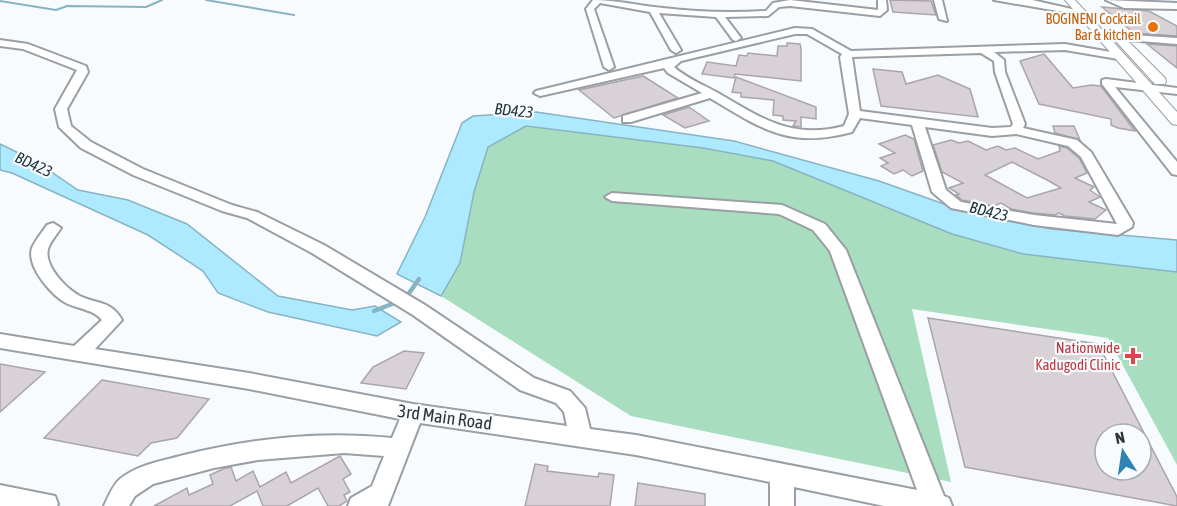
<svg xmlns="http://www.w3.org/2000/svg" width="1177" height="506" font-family="'Asap Condensed',sans-serif">
	<style>
		.green { fill: #a8debf }
		.water { fill: #adeaff; stroke: #88b3c3; stroke-width: 1.5 }
		.lines { fill: none; stroke-linecap: round; stroke-linejoin: round }
		.stream-far1 { stroke: #88b3c3; stroke-width: 2 }
		.stream { stroke: #88b3c3; stroke-width: 4.5 }
		.building { fill: #d8d1d6; stroke: #aba5a9; stroke-width: 1.5; fill-rule: evenodd }
		.minor-casing { stroke: #999fa4; stroke-width: 4 }
		.major-casing { stroke: #999fa4; stroke-width: 2 }
		.minor { fill: #fff; fill-rule: evenodd }
		.major { fill: #fff; fill-rule: evenodd }
		.food-dot { fill: #e8710a; stroke: #f7fbfe; stroke-width: 2 }
		.health-dot { fill: #e0444e; stroke: #f7fbfe; stroke-width: 2 }
		.labels { text-anchor: middle; dominant-baseline: central; stroke-width: 4.5; stroke-linejoin: round; paint-order: stroke }
		.far-food-label { font-size: 14px; fill: #c56008; stroke: #f7fbfe; text-anchor: end }
		.health-label { font-size: 15px; fill: #be3a42; stroke: #f7fbfe; text-anchor: end }
		.water-label { font-size: 16px; font-style: italic; fill: #1c3036; stroke: #f7fbfe }
		.near-street-label { font-size: 18px; fill: #313436; stroke: #f7fbfe }
	</style>
	<rect width="100%" height="100%" fill="#f7fbfe"/>
	<!-- green -->
	<path class="green" d="M526,126L703,148L773,161L952,234L1023,254L1177,272V465L1108,338L912,309L951,482L631,416L441,296L460,263L474,192L488,147Z"/>
	<!-- water -->
	<g class="water">
		<path d="M536,112L734,141L879,181L975,215L1052,229L1177,240V272L1023,254L952,234L773,161L703,148L526,126L488,147L474,192L460,263L441,296L397,274L425,217L462,123L473,116Z"/>
		<path d="M0,144L35,161L78,190L128,200L187,224L278,296L352,310L375,306L401,322L377,336L268,312L218,293L203,271L148,235L12,173L0,170Z"/>
	</g>
	<g class="lines">
		<!-- stream-far1 -->
		<g class="stream-far1">
			<path d="M206,0L294,15"/>
			<path d="M0,1L56,10L67,6L146,7L162,0"/>
		</g>
		<!-- stream -->
		<g class="stream">
			<path d="M405,299L419,279"/>
			<path d="M374,311L397,302"/>
		</g>
	</g>
	<!-- building -->
	<g class="building">
		<path d="M890,0L931,1L936,15L893,12Z"/>
		<path d="M1102,7L1149,11L1177,26V36L1134,33Z"/>
		<path d="M787,43L800,44L801,48V81L735,74L734,78L702,74L707,62L736,66L739,55L747,56L748,53L777,56L778,46H787Z"/>
		<path d="M1147,44L1177,46V68Z"/>
		<path d="M1044,54L1073,88L1091,85L1101,86L1135,131L1118,128L1111,125V119L1039,104L1020,61Z"/>
		<path d="M873,69L902,72L906,84L938,75L970,89L978,117L881,106Z"/>
		<path d="M643,76L678,98L614,118L579,90Z"/>
		<path d="M736,77L816,107V119L801,117V127L793,126L796,121L783,120V116L773,115L774,100L741,97V93L732,92Z"/>
		<path d="M689,107L709,121L685,128L663,115Z"/>
		<path d="M1053,126H1074L1080,140L1055,133Z"/>
		<path d="M905,135L914,139L923,171L912,176L903,170L894,174L881,166L888,163L880,158L895,153L879,144Z"/>
		<path d="M951,140L959,143L968,141L986,150L998,146L1006,150L1015,148L1038,159L1060,151L1059,146L1067,148L1079,158L1087,173L1075,178L1094,187L1090,190L1100,197L1089,202L1106,210L1095,219L1065,216L1059,213L1055,215L1033,213L1011,209L1001,203L994,206L962,200L956,195L959,194L949,188L963,183L942,172L933,145ZM1012,162L1049,181L1061,188L1027,198L985,175Z"/>
		<path d="M928,318L1098,344L1177,497V506L965,467ZM1105,434H1141V470H1105Z"/>
		<path d="M404,351L424,353L406,389L361,383L373,367Z"/>
		<path d="M0,364L45,372L0,412Z"/>
		<path d="M102,380L209,399L177,438L151,443L138,456L44,438Z"/>
		<path d="M340,456L351,474L343,479L350,492L344,495L347,501L339,506H328L318,488L287,506H263L257,491L230,506H154L187,488L189,495L213,484L210,475L223,469L231,467L236,481L253,471L260,487L286,472L291,483Z"/>
		<path d="M535,464L548,466L547,471L598,477L599,473L614,475L610,506H525Z"/>
		<path d="M638,483L705,494V506H635Z"/>
	</g>
	<g class="lines">
		<defs>
			<g id="minor">
				<path d="M593,0C617,0 640,6 663,8C697,12 731,13 766,11L773,3L790,0L878,10V0H886L887,10L880,16L790,6L779,7L768,16L725,17L741,38L736,41L733,40L716,17L659,13L681,50L676,53L671,50L650,12L600,3L594,9L614,67L609,70L604,67L586,9Z"/>
				<path d="M934,0H942L947,21L939,19Z"/>
				<path d="M994,0H1032L1085,12L1081,15Z"/>
				<path d="M1106,0L1177,3V9L1124,8Z"/>
				<path d="M795,28L812,29L851,51L1065,44L1122,54L1123,56L1118,59L1065,50L994,52L1004,60L1005,72L1025,124L1023,128L1077,140L1091,152L1133,223L1132,227L1118,235L1034,225L951,208L932,192L912,125L860,118L852,132C789,149 762,129 710,98L631,122H623V116L702,93L668,73L664,68L540,96L534,93L536,91ZM795,34H807L842,54L840,57L849,114L844,126C792,140 761,118 718,93C704,85 686,78 674,67L681,61ZM981,53L994,61L995,72L1013,124L1011,127L992,128L860,111L852,57ZM925,127L992,136L1016,134L1068,146L1081,157L1117,224L1034,215L961,202L946,190Z"/>
				<path d="M1117,34L1177,38V44L1114,39V35Z"/>
				<path d="M0,40L28,44L86,66L88,72L67,109L71,126L91,142L143,169L232,205L257,212L324,245L425,305L534,378L570,391L585,408L590,429L636,435L917,490L830,251L813,230L779,214L612,201L605,197L612,193L782,205L825,224L846,250L944,496L949,498L952,506H884L794,487V506H770V482L636,455L420,423L388,506H348L351,498L372,486L384,456L344,453L258,460L214,468L153,484L135,496L129,506H104C108,497 113,485 120,479C139,464 162,461 184,455C254,438 320,431 392,438L400,419L249,389L0,348V334L74,346L102,320C94,310 80,309 68,304C53,297 26,267 32,248C35,241 43,231 47,225L53,223L61,228C57,234 50,242 48,249C44,266 65,287 78,295C96,305 110,299 122,320L95,349L249,373L413,404L567,426L564,412L556,403L520,390L413,315L312,253L247,218L222,211L133,175L81,148L59,127L55,109L77,70L23,49L0,46Z"/>
				<path d="M1106,79L1177,88V94L1115,87L1177,162V175L1172,174L1102,84V80Z"/>
				<path d="M0,485L55,496L58,504L57,506H0Z"/>
			</g>
			<g id="major">
				<path d="M1065,0H1075L1177,112V125L1172,124Z"/>
				<path d="M1116,32L1120,33L1165,78L1166,81L1165,84H1155L1112,37L1110,35Z"/>
			</g>
		</defs>
		<!-- minor casing -->
		<use href="#minor" class="minor-casing"/>
		<!-- major casing -->
		<use href="#major" class="major-casing"/>
		<!-- minor -->
		<use href="#minor" class="minor"/>
		<!-- major -->
		<use href="#major" class="major"/>
	</g>
	<!-- markers -->
	<circle class="food-dot" cx="1153" cy="27" r="6"/>
	<path class="health-dot" d="M1130 347h6v6h6v6h-6v6h-6v-6h-6v-6h6z"/>
	<g class="labels">
		<!-- far-food labels -->
		<g class="far-food-label">
			<text x="1141" y="19">BOGINENI Cocktail<tspan x="1141" dy="16">Bar &amp; kitchen</tspan></text>
		</g>
		<!-- health labels -->
		<g class="health-label">
			<text x="1120" y="347">Nationwide<tspan x="1120" dy="17">Kadugodi Clinic</tspan></text>
		</g>
		<!-- water labels -->
		<g class="water-label">
			<text transform="translate(514 110) rotate(6)">BD423</text>
			<text transform="translate(34 164) rotate(25)">BD423</text>
			<text transform="translate(989 211) rotate(14)">BD423</text>
		</g>
		<!-- near-street labels -->
		<g class="near-street-label">
			<text transform="translate(445 417) rotate(8)">3rd Main Road</text>
		</g>
	</g>
	<!-- north arrow -->
	<g transform="translate(1123 452) rotate(348)"><circle r="28" fill="#f7fbfe" stroke="#a8abae" stroke-width="1.5"/>
	<path d="M0-4.5L10 22L0 15L-10 22Z" fill="#2f84b3"/>
	<text y="-9" font-size="16" font-weight="bold" text-anchor="middle" fill="#313436">N</text>
	</g>
</svg>
